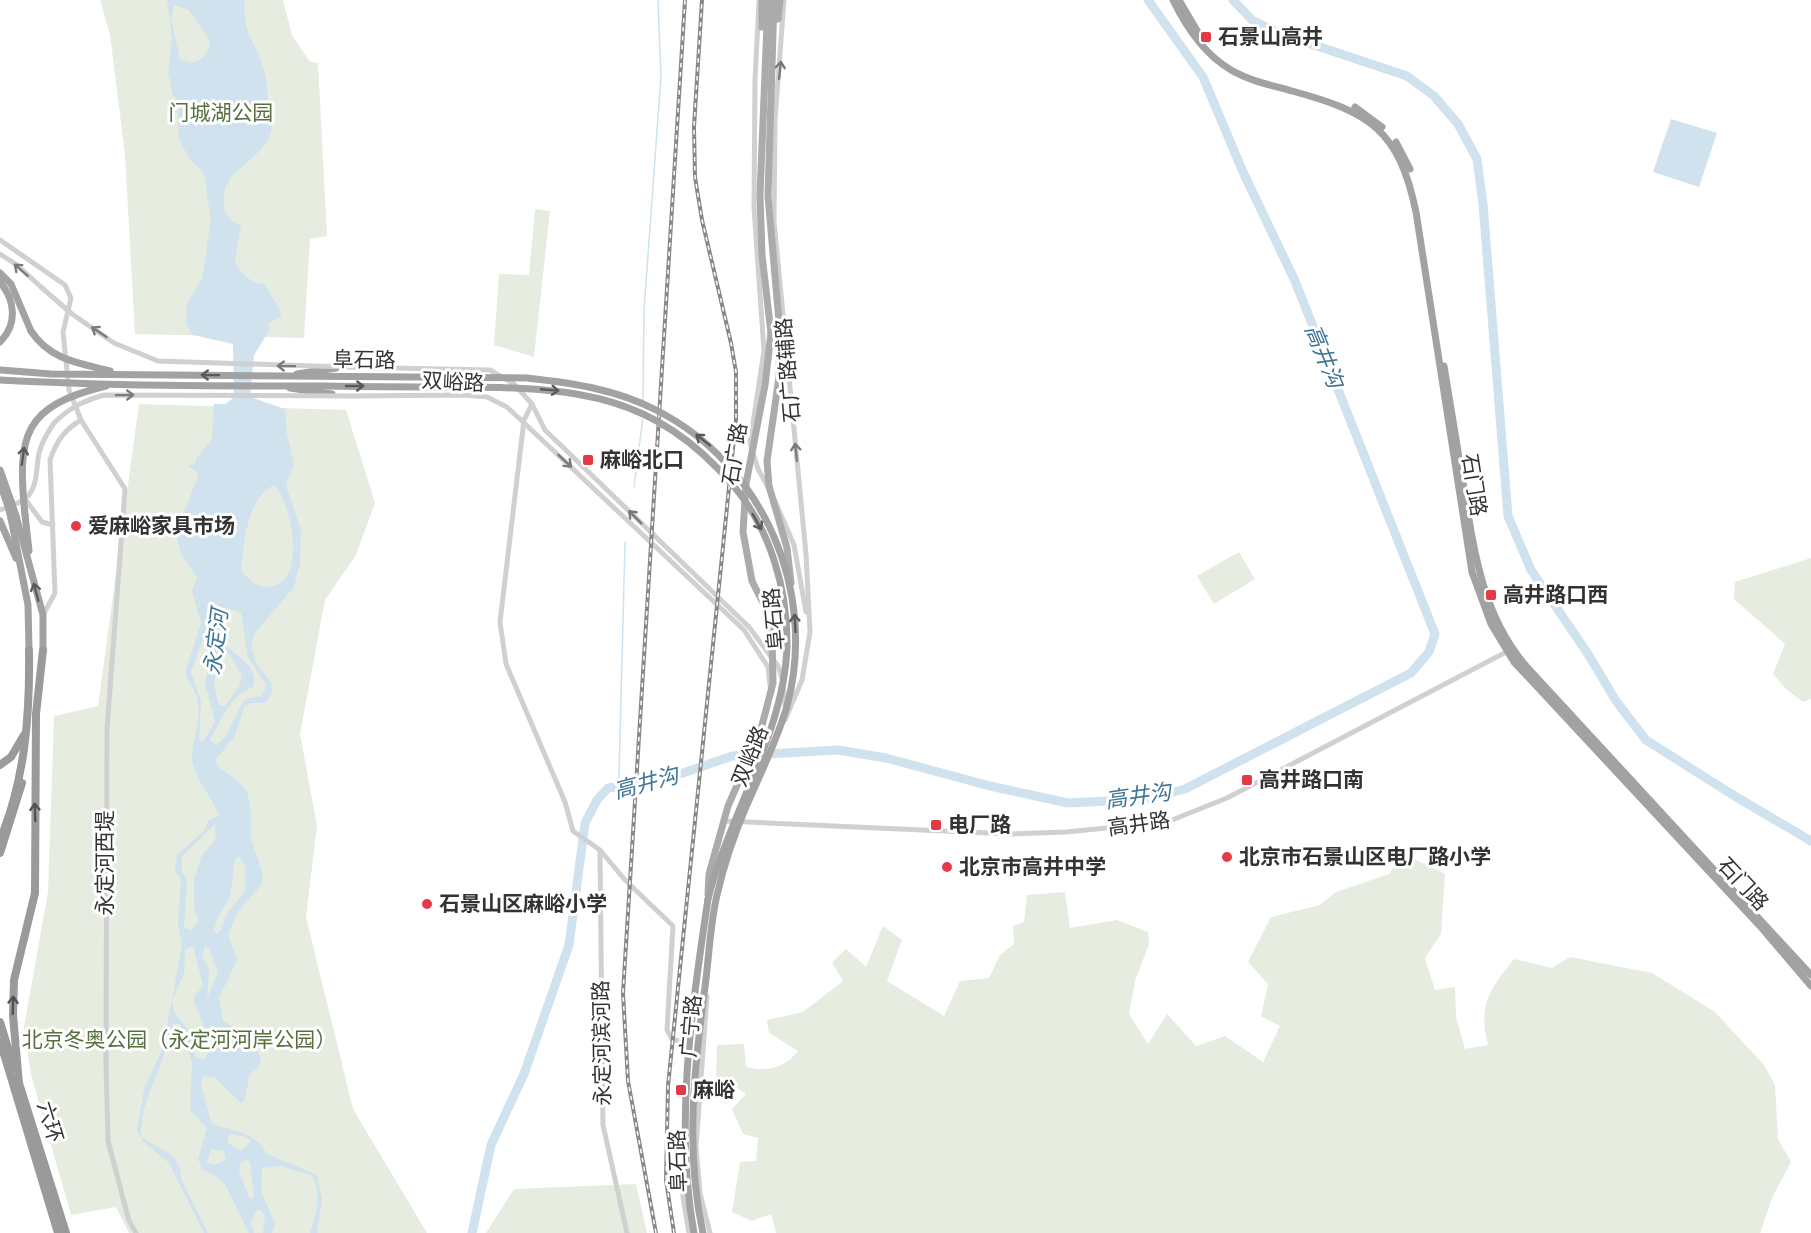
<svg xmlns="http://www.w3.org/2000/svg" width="1811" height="1233" font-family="'Fira Sans','Noto Sans SC',sans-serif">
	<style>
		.green { fill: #e6ecdf }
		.water { fill: #cfe2ee; fill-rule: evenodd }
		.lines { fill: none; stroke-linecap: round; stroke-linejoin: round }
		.stream { stroke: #cfe2ee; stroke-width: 1.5 }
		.river { stroke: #cfe2ee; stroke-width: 9 }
		.tertiary { stroke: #d0d0d0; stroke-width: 5 }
		.primary { stroke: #ababab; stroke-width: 7 }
		.trunk { stroke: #a2a2a2; stroke-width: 7 }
		.motorway { stroke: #9a9a9a; stroke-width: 8 }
		.rail-casing { stroke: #888; stroke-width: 4 }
		.rail { stroke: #fff; stroke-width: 1.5; stroke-dasharray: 4.5; stroke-linecap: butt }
		.tertiary-bridge { stroke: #d0d0d0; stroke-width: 5 }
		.primary-bridge { stroke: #ababab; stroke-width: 7 }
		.trunk-bridge { stroke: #a2a2a2; stroke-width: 7 }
		.oneway { stroke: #7a7a7a }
		.oneway2 { stroke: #5a5a5a }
		.oneway3 { stroke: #525252 }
		.poi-dot { fill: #e63946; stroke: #fff; stroke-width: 2 }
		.labels { text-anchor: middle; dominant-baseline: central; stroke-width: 6; stroke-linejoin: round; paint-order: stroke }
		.poi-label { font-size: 21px; font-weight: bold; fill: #333; stroke: #fff; text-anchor: start }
		.park-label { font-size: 21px; fill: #56703f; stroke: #fff }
		.street-label { font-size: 21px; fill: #333; stroke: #fff }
		.water-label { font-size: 22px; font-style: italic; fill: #3f7597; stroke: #fff }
	</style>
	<rect width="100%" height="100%" fill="#fff"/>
	<!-- green -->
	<g class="green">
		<path d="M100,0H283L292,35L310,62L318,63L327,236L310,239L304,338L135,334L125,155L110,35Z"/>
		<path d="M535,209L550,211L534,357L494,345L499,274L529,275Z"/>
		<path d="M139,404L346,410L375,503L356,555L325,600L300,734L317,826L306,917L353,1109L427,1233H129L116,1207L71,1215L31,1075L24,1027L48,892L54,716L98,706Z"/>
		<path d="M1239,552L1255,579L1214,604L1197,576Z"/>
		<path d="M1811,558V699L1803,702L1787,690L1773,674L1785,644L1734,599L1735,582Z"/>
		<path d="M1404,854L1445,874L1441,934L1425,958L1435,990L1455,987L1456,1017L1465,1049L1488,1045C1478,1005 1489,990 1514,959L1552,968L1570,957L1652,973L1715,1012L1764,1065L1775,1085L1778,1139L1791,1162L1773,1196L1760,1233H776L771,1214L752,1221L732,1212L740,1162L756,1161L758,1138L743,1134L732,1109L746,1094L725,1080L716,1078L717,1045L744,1044L746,1067C766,1072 784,1069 798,1051L769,1033L767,1020L803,1012L843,981L832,962L846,949L866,967L883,926L902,940L887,981L944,1016L960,981L989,978L1000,955L1014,944L1013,926L1024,922L1027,895L1065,892L1070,928L1117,920L1148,932L1149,944L1135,981L1129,1014L1148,1044L1167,1014L1196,1046L1225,1036L1263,1062L1280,1026L1261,1016L1268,984L1248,962L1271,917L1320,905L1336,892L1389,874Z"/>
		<path d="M636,1184L647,1233H486L514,1189Z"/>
	</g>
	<!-- water -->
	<g class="water">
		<path d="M167,0H245C242,30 253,38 262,64C267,78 268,94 268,109C268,117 273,123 271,131C263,163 220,167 224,203C225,216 230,220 241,226L235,261C240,273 250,283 264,284C269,293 280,305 281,316L268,324L269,331L254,355L250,397L285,409L287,434L294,464L286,485L301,530L300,563L294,587L255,633L251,645L256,663L271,682L272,694L265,703H249L244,707L235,736L216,759L217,766L238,781L247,791L251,809V838L263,875L261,885L237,913L228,934L237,960L219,998L223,1021L252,1039L261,1059L259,1067L250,1074L244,1101L241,1103L215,1078L203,1076L201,1085L212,1124C234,1131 256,1132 267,1154L317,1175L322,1200L317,1233H310C316,1214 323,1192 311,1175L280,1166L262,1168L261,1191L275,1224L272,1233H263L265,1216L261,1210H257L251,1222L254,1233H249L225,1184L214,1175L203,1170L198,1159L207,1128L190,1110L192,1063L180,1024H173C168,1036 167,1048 162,1060C153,1085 140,1109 141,1137L170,1154L179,1165L182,1181L208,1233H204L169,1163L143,1141L137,1130L144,1089L160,1054L165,1038L180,956L182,944L178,925L181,880L175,871L177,855L205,830L208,821L219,815C212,796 191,775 192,755C193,736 202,719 198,700C196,689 185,681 186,670L201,623L192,591L197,577L181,554L176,532L199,474L188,466L196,463V459L212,439L214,404H226L234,397L233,344L193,335L186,324L187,304L202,279L211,220L204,174L189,158L179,139L178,104L166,102L178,98L173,96L168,74L172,37ZM174,5L189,10L210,41C208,58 196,68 180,59L171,19ZM272,486L276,487C292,506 306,581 272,586C257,588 250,582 241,570C244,542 246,502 272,486ZM229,609L241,613L248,657L267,686L261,696L244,700L225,738L215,745L210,740C221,720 231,694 253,687C261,666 233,656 223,642L224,617ZM211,617L218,619L205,683L215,722L203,742L199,739L201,701L191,672ZM222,651L229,654L242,676L240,685L225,706L219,705L214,685L218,655ZM215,824L216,838L201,857L194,880V908L199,921L192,930L184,928L187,881L182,872V856ZM239,856L245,866V891L226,915L221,930L217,934L214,930L217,919L230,897L235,860ZM193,946L203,986L195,995L194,1002L212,1044L204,1060L195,1056L190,1032L174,1012L172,1001L184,974L185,950ZM205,947L209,949L218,973L207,998L209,969L202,956ZM231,1134L247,1137L251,1142L241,1150L228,1143V1137ZM211,1149L224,1151L226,1160L214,1165L207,1163ZM246,1159L250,1162L254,1196L250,1200L239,1172L240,1164Z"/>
		<path d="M1671,119L1717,133L1699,187L1653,172Z"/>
	</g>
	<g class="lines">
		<!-- stream -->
		<g class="stream">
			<path d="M643,400L644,310L661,76L658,0"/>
			<path d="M634,487L643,417"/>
			<path d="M615,787L619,776L625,542"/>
		</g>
		<!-- river -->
		<g class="river">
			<path d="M1233,0L1252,20L1281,34L1407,76L1434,96L1458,124L1477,159L1483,204L1508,516L1531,570L1588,654L1616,701L1646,740L1733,795L1811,841"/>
			<path d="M472,1233L491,1145L524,1074L569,945L585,823L597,800L608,788L660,781L732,756L838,750L886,758L990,786L1068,803L1145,799L1185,789L1411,673L1429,652L1435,634L1295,281L1243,172L1203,77L1148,0"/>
		</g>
		<!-- tertiary -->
		<g class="tertiary">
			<path d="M784,0L775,120L774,221L806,554L810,632L802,680L785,720"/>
			<path d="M759,2L755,79L754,208L764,351L750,443L758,469L768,487"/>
			<path d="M0,240L65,285L71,298L63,332L69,390L81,420L125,489L107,729L106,1063L108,1141L129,1221L136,1233"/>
			<path d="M0,254L17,265L41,287"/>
			<path d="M345,367L490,370L514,384L532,404L545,430L749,627L778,666L783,681L785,706"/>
			<path d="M352,396L465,395L487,397L507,407L744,630L768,667L770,686"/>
			<path d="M532,404L524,420L500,622L506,664L565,802L573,831L600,850L625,880L673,926L667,1030L672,1039L689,1044"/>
			<path d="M25,499L42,522L53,525"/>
			<path d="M775,501L794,545L806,612"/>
			<path d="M0,510C8,507 19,504 26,498C38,487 36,468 39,453C42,442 47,433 54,423"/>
			<path d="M43,615L55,593L50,460C56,442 64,430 81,420"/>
			<path d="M726,821L1010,834L1066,832L1167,822L1227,798L1510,650"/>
			<path d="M600,852L603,1125L627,1233"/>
			<path d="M707,996L696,1147L700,1193L710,1233"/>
			<path d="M682,1151L683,1197L689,1233"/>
		</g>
		<!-- primary -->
		<g class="primary">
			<path d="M768,0L760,195L762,255L771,333"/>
			<path d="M774,0L768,196L780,333"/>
			<path d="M778,19L780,0"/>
			<path d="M762,27V0"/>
		</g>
		<!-- trunk -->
		<g class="trunk">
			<path d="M1173,0C1186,27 1204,54 1231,70C1250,81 1271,85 1292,91C1370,112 1399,130 1416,212L1472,572L1491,624L1514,662L1760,926L1811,986"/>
			<path d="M1179,0L1199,34"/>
			<path d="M1355,107L1382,127"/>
			<path d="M1396,142L1410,169"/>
			<path d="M0,273L11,284L31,331"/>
			<path d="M0,282C15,300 18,324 0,342"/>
			<path d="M1444,366C1451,407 1457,447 1464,488C1474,552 1483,617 1527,667L1811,975"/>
			<path d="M297,374L336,368"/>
			<path d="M290,388L332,394"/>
			<path d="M0,470L11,501"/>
			<path d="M0,484L7,503"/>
			<path d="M25,515L29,551"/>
			<path d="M16,516L43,615V650"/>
			<path d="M11,518L28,605L29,650"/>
			<path d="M0,521L16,558"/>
			<path d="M694,1233C674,1124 692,1008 708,899"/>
		</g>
		<!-- motorway -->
		<g class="motorway">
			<path d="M0,765L11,757L24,735"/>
			<path d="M0,840C25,780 30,715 29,650"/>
			<path d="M0,853L22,783"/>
			<path d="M0,1022L14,1068"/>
			<path d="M0,1041L58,1233"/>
			<path d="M18,1080L66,1233"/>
			<path d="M19,1084L13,1015L14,980L35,893L36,714L43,650"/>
		</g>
		<defs>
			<g id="rail">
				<path d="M656,1233L628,1081L623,993L685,0"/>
				<path d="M674,1233L666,1180L668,1086L736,419V372L731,343L702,220L695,177L694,127L702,0"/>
			</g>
		</defs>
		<!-- rail casing -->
		<use href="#rail" class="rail-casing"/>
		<!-- rail -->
		<use href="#rail" class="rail"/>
		<!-- tertiary-bridge -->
		<g class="tertiary-bridge">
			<path d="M41,287L72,314L114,343L158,361L345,367"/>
			<path d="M54,423C69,408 83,401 104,395L352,396"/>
		</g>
		<!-- primary-bridge -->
		<g class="primary-bridge">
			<path d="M780,333L779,377L767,461L769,486L787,548L791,583"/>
			<path d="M708,894L709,874L728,806L760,733L773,683L772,637L768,613L752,581L743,532L746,484L765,385L771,333"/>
		</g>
		<!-- trunk-bridge -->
		<g class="trunk-bridge">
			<path d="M31,331C50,360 79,363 110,371"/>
			<path d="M1,370L51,374L527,378C572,383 615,389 656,410C763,464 818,591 787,706C777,741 760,774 746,807C734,835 724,865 717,895C710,925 709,957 705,987C694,1070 685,1151 703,1233"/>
			<path d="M0,380C109,386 218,386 326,386C373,387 419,387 466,387C578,388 654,394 732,484C770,528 788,589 787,647C784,733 729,815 708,899"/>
			<path d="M11,501L16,516"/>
			<path d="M7,503L11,518"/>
			<path d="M25,515C17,435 23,406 106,386"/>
		</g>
	</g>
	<!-- one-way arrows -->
	<defs><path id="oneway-shaft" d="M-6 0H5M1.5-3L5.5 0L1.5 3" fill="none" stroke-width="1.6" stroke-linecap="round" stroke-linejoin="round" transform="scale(1.5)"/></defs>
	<g class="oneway">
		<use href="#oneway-shaft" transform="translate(780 70) rotate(-84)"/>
		<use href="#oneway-shaft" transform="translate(21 270) rotate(-139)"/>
		<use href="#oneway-shaft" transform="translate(99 332) rotate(-146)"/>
		<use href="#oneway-shaft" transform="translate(286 366) rotate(-179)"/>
		<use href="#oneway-shaft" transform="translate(125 395) rotate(-1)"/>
		<use href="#oneway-shaft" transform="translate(796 452) rotate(-96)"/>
		<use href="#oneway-shaft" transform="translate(565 461) rotate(43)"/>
		<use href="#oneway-shaft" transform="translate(635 517) rotate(-135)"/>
	</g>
	<g class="oneway2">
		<use href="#oneway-shaft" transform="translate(210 375) rotate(-179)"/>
		<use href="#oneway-shaft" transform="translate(355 386)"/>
		<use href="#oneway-shaft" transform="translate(550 390) rotate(5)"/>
		<use href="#oneway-shaft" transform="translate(703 440) rotate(-142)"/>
		<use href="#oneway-shaft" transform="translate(23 456) rotate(-82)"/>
		<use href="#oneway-shaft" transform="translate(757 522) rotate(61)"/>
		<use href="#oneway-shaft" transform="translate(36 592) rotate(-105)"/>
		<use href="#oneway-shaft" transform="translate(795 623) rotate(-93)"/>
	</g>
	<g class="oneway3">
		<use href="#oneway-shaft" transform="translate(35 812) rotate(-92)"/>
		<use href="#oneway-shaft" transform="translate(13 1005) rotate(-88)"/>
	</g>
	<!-- markers -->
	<g class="poi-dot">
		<rect x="1200" y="31" width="12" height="12" rx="3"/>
		<rect x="582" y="454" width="12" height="12" rx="3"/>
		<circle cx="76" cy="526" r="6"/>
		<rect x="1485" y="589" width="12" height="12" rx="3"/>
		<rect x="1241" y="774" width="12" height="12" rx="3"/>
		<rect x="930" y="819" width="12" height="12" rx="3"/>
		<circle cx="1227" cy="857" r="6"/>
		<circle cx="947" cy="867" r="6"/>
		<circle cx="427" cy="904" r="6"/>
		<rect x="675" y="1084" width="12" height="12" rx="3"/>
	</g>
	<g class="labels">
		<!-- poi labels -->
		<g class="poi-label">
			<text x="1218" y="37">石景山高井</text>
			<text x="600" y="460">麻峪北口</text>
			<text x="88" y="526">爱麻峪家具市场</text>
			<text x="1503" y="595">高井路口西</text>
			<text x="1259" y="780">高井路口南</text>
			<text x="948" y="825">电厂路</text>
			<text x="1239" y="857">北京市石景山区电厂路小学</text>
			<text x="959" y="867">北京市高井中学</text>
			<text x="439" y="904">石景山区麻峪小学</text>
			<text x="693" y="1090">麻峪</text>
		</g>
		<!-- park labels -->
		<g class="park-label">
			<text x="221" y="113">门城湖公园</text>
			<text x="179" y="1040">北京冬奥公园（永定河河岸公园）</text>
		</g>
		<!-- street labels -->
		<g class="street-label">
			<text transform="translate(364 360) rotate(1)">阜石路</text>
			<text transform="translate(788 370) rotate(-95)">石广路辅路</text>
			<text transform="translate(453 382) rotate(3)">双峪路</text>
			<text transform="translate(735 454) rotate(-81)">石广路</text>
			<text transform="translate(1474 485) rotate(81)">石门路</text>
			<text transform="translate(774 619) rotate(-95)">阜石路</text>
			<text transform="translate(750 756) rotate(-68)">双峪路</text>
			<text transform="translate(1139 824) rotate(-8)">高井路</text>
			<text transform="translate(105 863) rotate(-90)">永定河西堤</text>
			<text transform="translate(1743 884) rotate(47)">石门路</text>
			<text transform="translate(691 1026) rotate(-85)">广宁路</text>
			<text transform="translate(602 1043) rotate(-91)">永定河滨河路</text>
			<text transform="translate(50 1122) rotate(73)">六环</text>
			<text transform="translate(678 1161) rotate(-92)">阜石路</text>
		</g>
		<!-- water labels -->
		<g class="water-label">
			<text transform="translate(1324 356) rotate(68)">高井沟</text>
			<text transform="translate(216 642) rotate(-83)">永定河</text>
			<text transform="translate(646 783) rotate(-15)">高井沟</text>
			<text transform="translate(1138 796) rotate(-8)">高井沟</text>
		</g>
	</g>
</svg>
